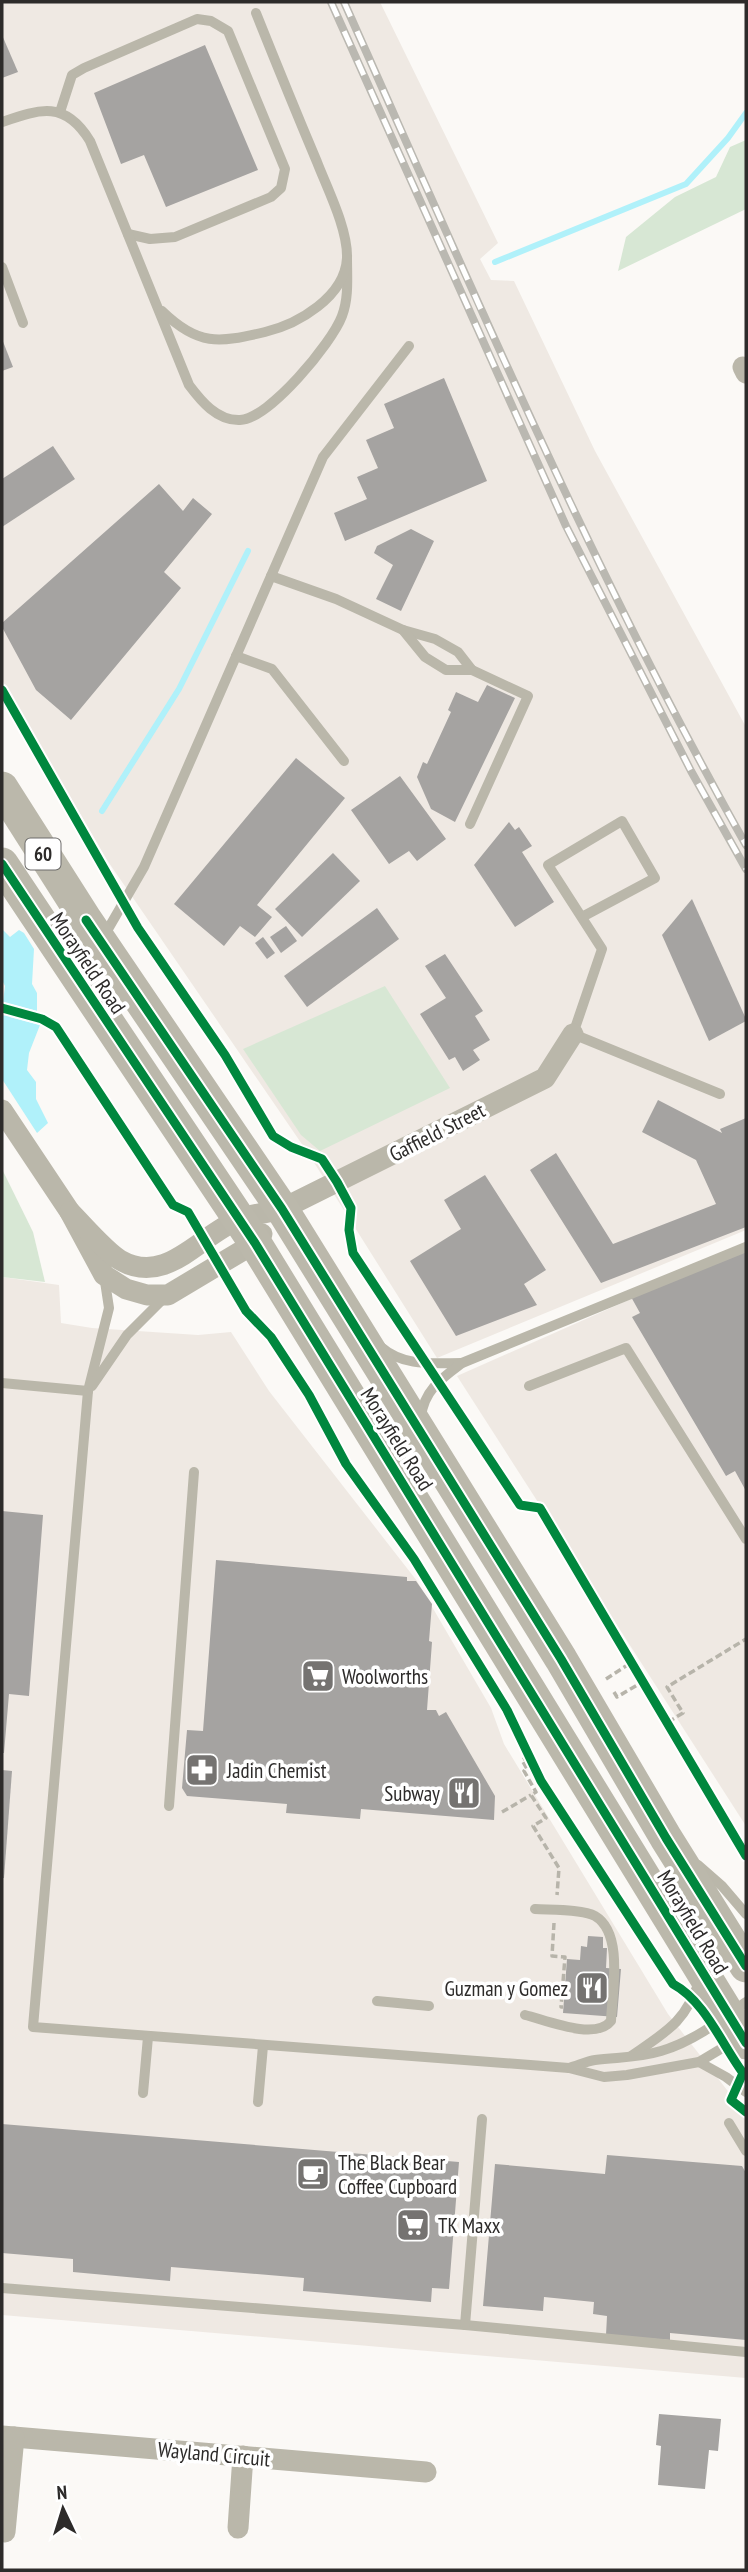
<svg xmlns="http://www.w3.org/2000/svg" width="748" height="2572" font-family="'PT Sans Narrow',sans-serif">
	<style>
		.built { fill: #efe9e3 }
		.green { fill: #d7e7d4 }
		.water { fill: #b0f1fa }
		.lines { fill: none; stroke-linecap: round; stroke-linejoin: round }
		.stream { stroke: #b0f1fa; stroke-width: 6 }
		.building { fill: #a5a3a1 }
		.path { stroke: #b7b4aa; stroke-width: 3.5; stroke-dasharray: 7 3.5; stroke-linecap: butt }
		.lane { stroke: #bab7aa; stroke-width: 10 }
		.street { stroke: #bab7aa; stroke-width: 21 }
		.primary { stroke: #bbb8ab; stroke-width: 33 }
		.rail-casing { stroke: #bab8b1; stroke-width: 8 }
		.rail { stroke: #fff; stroke-width: 5; stroke-dasharray: 16; stroke-linecap: butt }
		.cycleway-casing { stroke: #fff; stroke-width: 13 }
		.cycleway { stroke: #00873e; stroke-width: 9 }
		.labels { text-anchor: middle; dominant-baseline: central; stroke-width: 7; stroke-linejoin: round; paint-order: stroke }
		.shield { fill: #fff; stroke: #6c6b6a; stroke-width: 2 }
		.shield-label { font-size: 19px; font-weight: bold; fill: #2d2b2a }
		.street-label { font-size: 21px; fill: #2d2b2a; stroke: #fff }
		.poi-label { font-size: 21px; fill: #2d2b2a; stroke: #fff; text-anchor: start }
	</style>
	<rect width="100%" height="100%" fill="#fbf9f6"/>
	<!-- built -->
	<g class="built">
		<path d="M2,2H380L498,243L480,259L491,280L514,281L595,451L746,727V1230L437,1358L308,1153L107,860L2,680Z"/>
		<path d="M746,1248V1826L457,1376Z"/>
		<path d="M2,1277L59,1285L61,1323L92,1328L198,1335L231,1332L269,1391L417,1581L491,1708L504,1744L668,2014L727,2090L746,2121V2378L2,2315Z"/>
	</g>
	<!-- green -->
	<g class="green">
		<path d="M746,140V209L618,271L626,237L675,197L716,177L730,147Z"/>
		<path d="M385,986L450,1088L320,1151L301,1135L243,1049Z"/>
		<path d="M2,1169L33,1232L45,1282L2,1277Z"/>
	</g>
	<!-- water -->
	<g class="water">
		<path d="M2,929L10,937L19,930L24,933L34,949L32,984L37,993V1011L3,1002L5,986L2,980Z"/>
		<path d="M2,1015L40,1025L29,1053L27,1070L36,1082V1099L48,1123L37,1133L2,1079Z"/>
	</g>
	<g class="lines">
		<!-- stream -->
		<g class="stream">
			<path d="M495,262L686,184L728,138L746,113"/>
			<path d="M102,811L179,689L248,551"/>
			<path d="M2,1035L6,1025L9,996"/>
		</g>
	</g>
	<!-- building -->
	<g class="building">
		<path d="M2,35L18,72L2,78Z"/>
		<path d="M205,45L258,170L166,207L144,155L121,164L94,93Z"/>
		<path d="M2,339L13,367L2,371Z"/>
		<path d="M444,378L487,481L345,541L334,513L367,499L357,477L378,468L366,440L394,428L384,404Z"/>
		<path d="M53,446L75,479L2,527V479Z"/>
		<path d="M159,484L183,511L193,498L212,514L164,572L181,588L71,720L36,690L2,627V623Z"/>
		<path d="M411,529L434,541L401,611L376,599L393,565L374,553L377,546Z"/>
		<path d="M487,685L515,698L455,822L431,809L417,777L423,762L427,764L451,712L448,710L456,692L478,702Z"/>
		<path d="M296,758L345,798L257,905L272,917L255,937L240,926L224,946L174,904Z"/>
		<path d="M400,776L446,839L417,861L409,851L389,864L351,810Z"/>
		<path d="M509,822L515,830L519,827L532,846L522,852L554,902L515,927L474,865Z"/>
		<path d="M333,853L360,881L302,937L275,909Z"/>
		<path d="M692,899L746,1019V1021L709,1041L662,935Z"/>
		<path d="M377,908L399,939L307,1007L284,976Z"/>
		<path d="M286,926L297,941L281,953L270,937Z"/>
		<path d="M263,937L275,953L267,959L255,943Z"/>
		<path d="M445,954L483,1011L475,1016L490,1040L473,1050L480,1060L463,1071L455,1057L449,1060L420,1014L446,998L425,966Z"/>
		<path d="M658,1100L722,1133L720,1129L746,1118V1227L601,1283L530,1170L556,1153L613,1244L716,1204L696,1160L642,1132Z"/>
		<path d="M485,1175L546,1270L524,1284L537,1305L456,1336L410,1261L461,1229L444,1200Z"/>
		<path d="M746,1250V1491L735,1471L726,1476L632,1317L640,1313L630,1295Z"/>
		<path d="M2,1511L43,1515L29,1696L9,1694L4,1753H2Z"/>
		<path d="M216,1560L407,1577V1581H416L432,1604L429,1641L432,1642L427,1710H436L439,1716L446,1712L495,1796L494,1820L361,1809L360,1819L286,1813L287,1804L187,1796L182,1788L187,1730L203,1731Z"/>
		<path d="M2,1770L12,1771L4,1878H2Z"/>
		<path d="M588,1936L603,1937V1948H607L606,1968L621,1969L617,2017L563,2013L567,1959L580,1960L581,1946L587,1947Z"/>
		<path d="M2,2124L459,2162L449,2289L432,2288L431,2302L303,2291L304,2278L171,2267L170,2281L73,2272V2259L2,2253Z"/>
		<path d="M607,2155L742,2166L746,2173V2340L670,2333V2340L606,2335L607,2316L593,2314L594,2302L544,2297L543,2311L483,2306L495,2164L605,2174Z"/>
		<path d="M659,2414L721,2419L718,2451L709,2450L705,2489L658,2485L661,2446L656,2445Z"/>
	</g>
	<g class="lines">
		<!-- path -->
		<g class="path">
			<path d="M606,1679L632,1662"/>
			<path d="M614,1692L617,1697L644,1681"/>
			<path d="M668,1722L683,1713L667,1687L746,1639"/>
			<path d="M529,1756L522,1760L527,1769L524,1771L536,1792L531,1795L546,1818L533,1826L559,1868L557,1895"/>
			<path d="M502,1812L531,1795"/>
			<path d="M554,1923L552,1956L565,1957L561,2007H563"/>
		</g>
		<!-- lane -->
		<g class="lane">
			<path d="M60,112L72,75L84,68L197,19L211,21L228,31L285,169L281,188L271,197L175,237L150,239L128,234"/>
			<path d="M2,122C40,109 65,100 90,141L189,385C201,401 217,421 240,420C269,419 332,343 342,316C349,298 347,277 347,258"/>
			<path d="M2,267L23,323"/>
			<path d="M162,311C198,346 218,343 265,332C298,324 345,297 347,258C348,229 327,188 317,162C296,112 276,63 256,13"/>
			<path d="M271,576L336,599L403,630L435,639L458,652L472,670"/>
			<path d="M403,630L425,657L446,670H472L528,696L470,824"/>
			<path d="M236,656L272,669L344,761"/>
			<path d="M582,917L655,878L622,821L548,865L602,949L573,1034L720,1094"/>
			<path d="M104,936L144,867L323,457L409,346"/>
			<path d="M104,1275L109,1308L88,1391L33,2027L569,2068L604,2077L627,2075L699,2062L739,2038"/>
			<path d="M381,1347C404,1367 433,1363 462,1363"/>
			<path d="M2,1383L88,1391"/>
			<path d="M92,1386L127,1335L166,1296"/>
			<path d="M529,1386L626,1348L746,1539"/>
			<path d="M421,1417C424,1390 442,1378 462,1363L746,1247"/>
			<path d="M169,1806L194,1472"/>
			<path d="M698,1865L722,1886L746,1914"/>
			<path d="M377,2001L429,2006"/>
			<path d="M525,2015C546,2020 595,2041 611,2021C612,1993 624,1933 595,1916C583,1909 550,1910 535,1909"/>
			<path d="M631,2056C666,2032 686,2022 700,1979"/>
			<path d="M699,2062L726,2077L746,2092"/>
			<path d="M569,2068C577,2066 587,2061 595,2060C618,2057 638,2058 661,2051C692,2042 720,2021 746,2002"/>
			<path d="M143,2093L148,2037"/>
			<path d="M258,2102L263,2046"/>
			<path d="M729,2123L746,2151"/>
			<path d="M2,2288L465,2325L746,2352"/>
			<path d="M465,2325L482,2119"/>
		</g>
		<!-- street -->
		<g class="street">
			<path d="M743,367L746,373"/>
			<path d="M2,1110L70,1212L104,1275L126,1289L147,1295H168L255,1243L262,1234"/>
			<path d="M70,1212C83,1225 106,1252 120,1260C167,1287 200,1234 240,1219C253,1214 268,1213 282,1209L545,1078L573,1034"/>
			<path d="M2,2436L426,2472"/>
			<path d="M238,2528L243,2456"/>
			<path d="M5,2532L14,2437"/>
		</g>
		<!-- primary -->
		<g class="primary">
			<path d="M2,788L86,920L282,1209L561,1659L666,1838L746,1966"/>
			<path d="M2,864L255,1243L746,2043"/>
		</g>
		<defs>
			<g id="rail">
				<path d="M331,2L566,526L691,771L746,869"/>
				<path d="M344,2C471,286 593,573 746,845"/>
			</g>
		</defs>
		<!-- rail casing -->
		<use href="#rail" class="rail-casing"/>
		<!-- rail -->
		<use href="#rail" class="rail"/>
		<defs>
			<g id="cycleway">
				<path d="M2,690L138,928L225,1055L273,1136L291,1147L322,1159L337,1182L351,1208L349,1230L353,1253L520,1505L540,1508L746,1856"/>
				<path d="M2,864L255,1243L746,2043"/>
				<path d="M86,920L282,1209L561,1659L666,1838L746,1966"/>
				<path d="M2,1008L42,1019L56,1027L173,1205L188,1212L246,1311L271,1337L309,1395L346,1464L414,1559L507,1710L541,1781L673,1984C705,2001 722,2045 743,2073L731,2100L746,2112"/>
			</g>
		</defs>
		<!-- cycleway casing -->
		<use href="#cycleway" class="cycleway-casing"/>
		<!-- cycleway -->
		<use href="#cycleway" class="cycleway"/>
	</g>
	<!-- icons -->
	<defs>
		<symbol id="supermarket-square" viewBox="-11 -11 22 22"><rect x="-9" y="-9" width="18" height="18" rx="4" fill="#757371" stroke="#fff"/><path d="M-6-5.5h2.5l.6 2H6L4.5 2H-2.5L-4.4-4H-6ZM-1.5 3.2a1.3 1.3 0 1 0 .1 0ZM3 3.2a1.3 1.3 0 1 0 .1 0Z" fill="#fff"/></symbol>
		<symbol id="pharmacy-square" viewBox="-11 -11 22 22"><rect x="-9" y="-9" width="18" height="18" rx="4" fill="#757371" stroke="#fff"/><path d="M-2-6h4v4h4v4h-4v4h-4v-4h-4v-4h4Z" fill="#fff"/></symbol>
		<symbol id="restaurant-square" viewBox="-11 -11 22 22"><rect x="-9" y="-9" width="18" height="18" rx="4" fill="#757371" stroke="#fff"/><path d="M-5-6h1v4h1v-4h1v4h1v-4h1v5L-1.5 .5V6h-2V.5L-5-1ZM5-6V6H3V1.5H1.5Q1.5-4 5-6Z" fill="#fff"/></symbol>
		<symbol id="cafe-square" viewBox="-11 -11 22 22"><rect x="-9" y="-9" width="18" height="18" rx="4" fill="#757371" stroke="#fff"/><path d="M-5.5-4.5H6V0H3Q3 3.5 0 3.5H-2.5Q-5.5 3.5-5.5 0ZM3-3.2v2h1.7v-2ZM-6 4.5H4V6H-6Z" fill="#fff"/></symbol>
	</defs>
	<g fill-rule="evenodd">
		<use href="#supermarket-square" x="299" y="1657" width="38" height="38"/>
		<use href="#pharmacy-square" x="183" y="1751" width="38" height="38"/>
		<use href="#restaurant-square" x="445" y="1774" width="38" height="38"/>
		<use href="#restaurant-square" x="573" y="1969" width="38" height="38"/>
		<use href="#cafe-square" x="294" y="2155" width="38" height="38"/>
		<use href="#supermarket-square" x="394" y="2206" width="38" height="38"/>
	</g>
	<g class="labels">
		<!-- shield labels -->
		<rect class="shield" x="25.5" y="838.5" width="35" height="31" rx="5"/>
		<g class="shield-label">
			<text x="43" y="854">60</text>
		</g>
		<!-- street labels -->
		<g class="street-label">
			<text transform="translate(88 963) rotate(56)">Morayfield Road</text>
			<text transform="translate(437 1132) rotate(-27)">Gaffield Street</text>
			<text transform="translate(397 1439) rotate(58)">Morayfield Road</text>
			<text transform="translate(693 1922) rotate(59)">Morayfield Road</text>
			<text transform="translate(214 2454) rotate(5)">Wayland Circuit</text>
		</g>
		<!-- poi labels -->
		<g class="poi-label">
			<text x="342" y="1676">Woolworths</text>
			<text x="227" y="1770">Jadin Chemist</text>
			<text x="440" y="1793" text-anchor="end">Subway</text>
			<text x="568" y="1988" text-anchor="end">Guzman y Gomez</text>
			<text x="338" y="2162">The Black Bear<tspan x="338" dy="24">Coffee Cupboard</tspan></text>
			<text x="438" y="2225">TK Maxx</text>
		</g>
	</g>
	<!-- border -->
	<rect width="748" height="2572" fill="none" stroke="#2d2b2a" stroke-width="7"/>
	<!-- north arrow -->
	<g transform="translate(63 2509) rotate(356)" stroke="#ffffff" stroke-width="5" paint-order="stroke">
	<path d="M0-5L12 26L0 18L-12 26Z" fill="#2d2b2a"/>
	<text y="-10" font-size="19" font-weight="bold" text-anchor="middle" fill="#2d2b2a">N</text>
	</g>
</svg>
